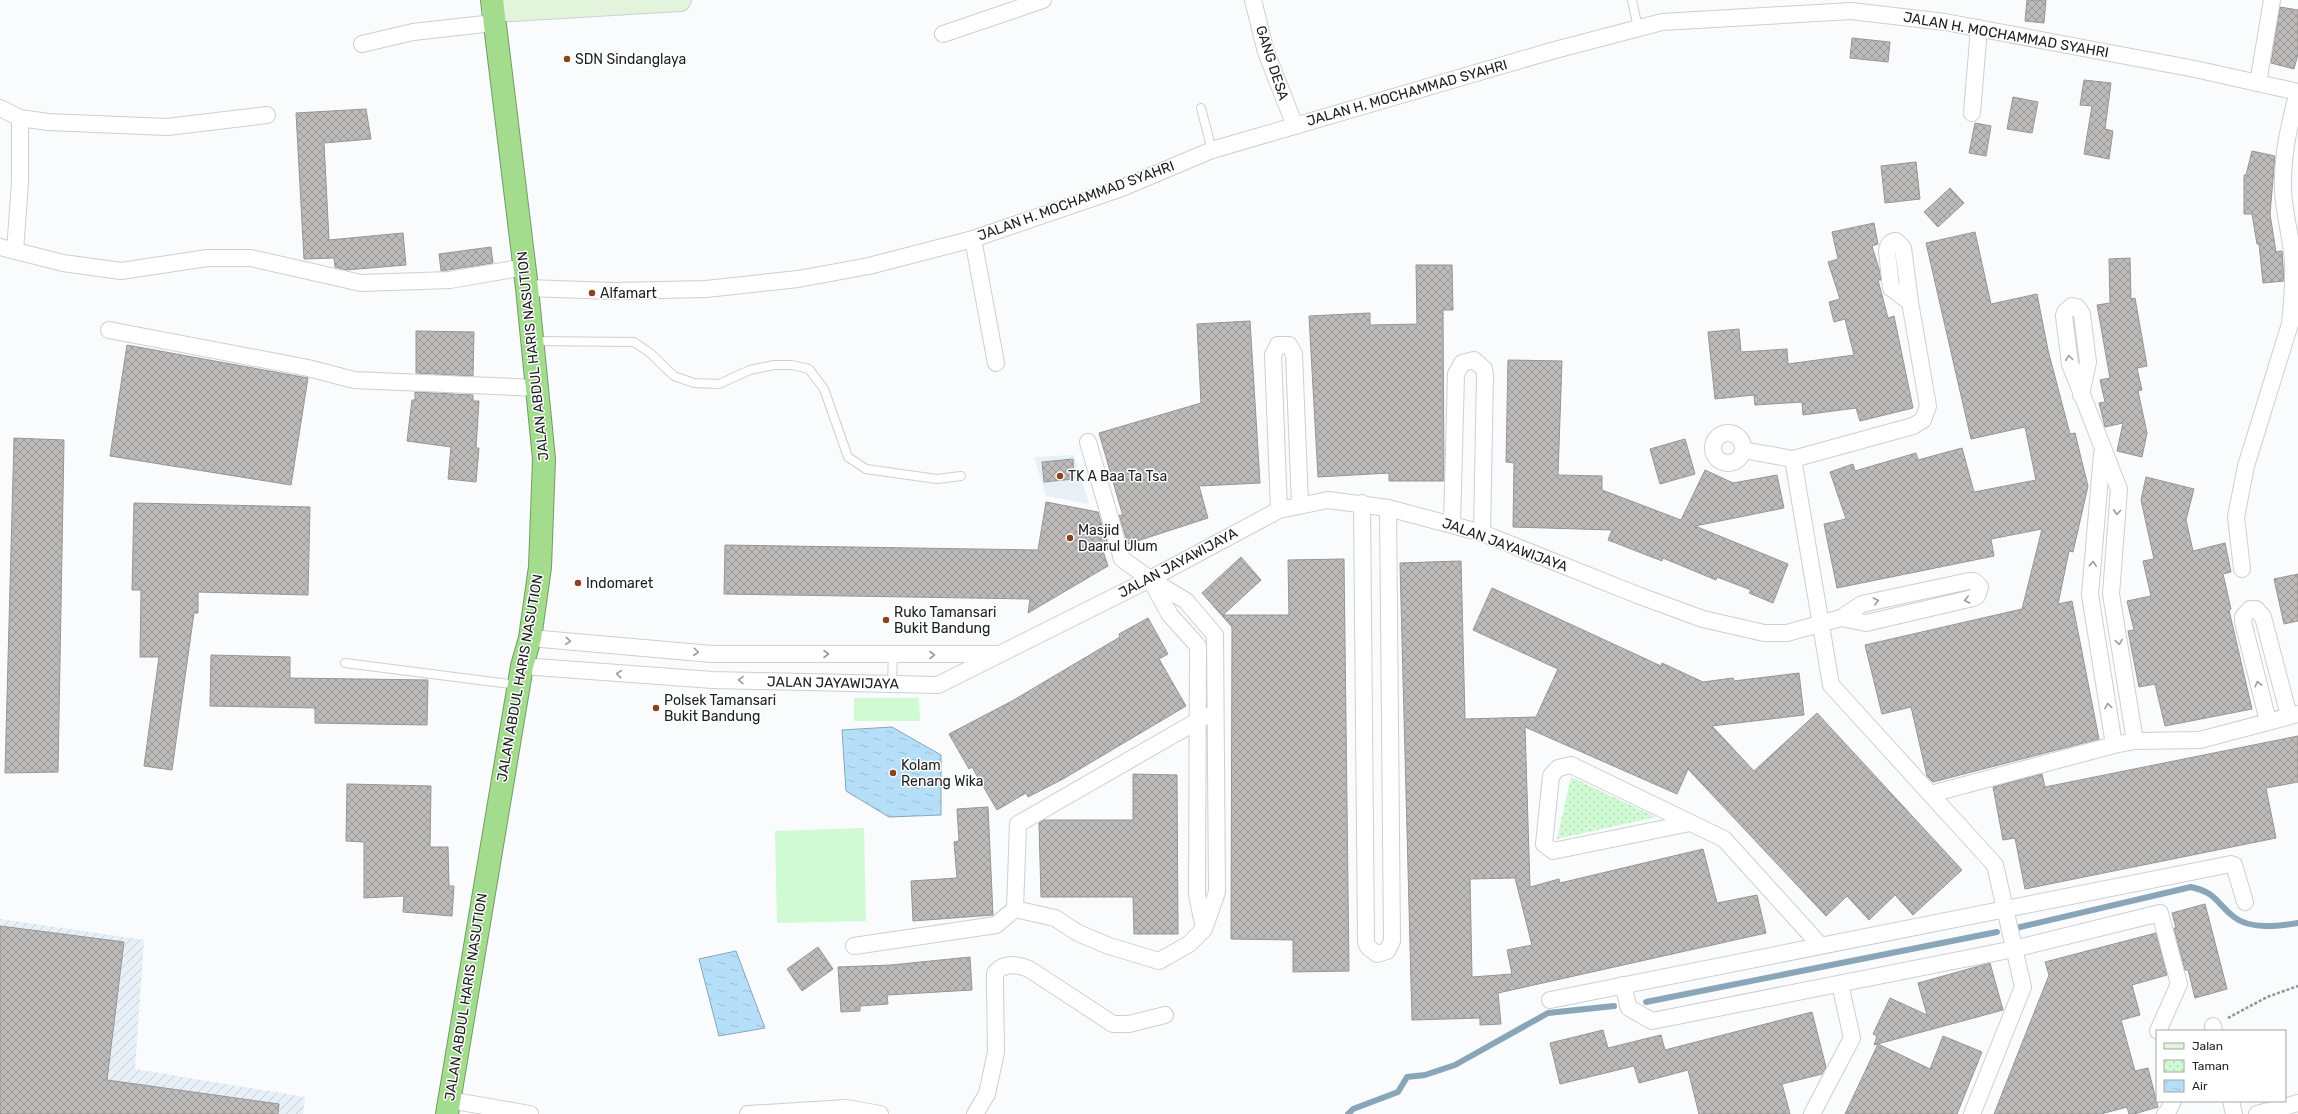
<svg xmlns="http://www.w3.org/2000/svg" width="2298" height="1114" font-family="Rubik,sans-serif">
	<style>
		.industrial { fill: url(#industrial-furrows) }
		.built { fill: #e7f0f7 }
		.grass { fill: #d0fad4 }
		.park { fill: url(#park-dots) }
		.water { fill: url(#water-ripples); stroke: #88a6b8 }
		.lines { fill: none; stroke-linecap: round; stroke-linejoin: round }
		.stream { stroke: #88a6b8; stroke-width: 6 }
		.building { fill: url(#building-cross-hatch); stroke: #989595; fill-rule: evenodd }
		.lane-casing { stroke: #cdcfd1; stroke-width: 10 }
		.street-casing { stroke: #cdcfd1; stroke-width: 18 }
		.secondary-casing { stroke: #cdcfd1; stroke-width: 24 }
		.highway-casing { stroke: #749b67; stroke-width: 24 }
		.path { stroke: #929395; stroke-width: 2.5; stroke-dasharray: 3 2; stroke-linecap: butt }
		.lane { stroke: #fff; stroke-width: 8 }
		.street { stroke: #fff; stroke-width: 16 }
		.secondary { stroke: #e3f4dc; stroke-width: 22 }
		.highway { stroke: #a2dc8c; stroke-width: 22 }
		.oneway { stroke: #9b9b9c }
		.poi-dot { fill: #8a431e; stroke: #fff; stroke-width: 1.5 }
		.labels { text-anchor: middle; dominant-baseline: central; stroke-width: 3; stroke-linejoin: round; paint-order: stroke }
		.street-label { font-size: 14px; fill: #202122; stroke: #fff }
		.poi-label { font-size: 14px; fill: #202122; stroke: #fff; text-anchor: start }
	</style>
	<defs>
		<pattern id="industrial-furrows" width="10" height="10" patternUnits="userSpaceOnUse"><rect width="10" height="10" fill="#e7f0f7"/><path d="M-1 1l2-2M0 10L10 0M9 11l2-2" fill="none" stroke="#c6ced3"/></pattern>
		<pattern id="park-dots" width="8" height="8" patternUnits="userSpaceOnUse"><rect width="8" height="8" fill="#d0fad4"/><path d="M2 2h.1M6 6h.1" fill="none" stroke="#b2d6b6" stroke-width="1.8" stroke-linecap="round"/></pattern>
		<pattern id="water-ripples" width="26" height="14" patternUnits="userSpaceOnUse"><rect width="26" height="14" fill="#b5dff8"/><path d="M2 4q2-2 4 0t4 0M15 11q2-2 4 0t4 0" fill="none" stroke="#9bbfd4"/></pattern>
		<pattern id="building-cross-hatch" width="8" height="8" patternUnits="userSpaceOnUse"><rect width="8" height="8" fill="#bdbaba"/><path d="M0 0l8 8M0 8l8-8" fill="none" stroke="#999797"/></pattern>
	</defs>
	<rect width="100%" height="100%" fill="#f9fbfd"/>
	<!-- industrial -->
	<path class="industrial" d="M0,919L144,940L135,1069L305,1097L303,1114H0Z"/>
	<!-- built -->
	<path class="built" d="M1074,455L1089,504L1046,496L1034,457Z"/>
	<!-- grass -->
	<g class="grass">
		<path d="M854,698H919L920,721H854Z"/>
		<path d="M864,828L866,921L777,923L775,831Z"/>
	</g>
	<!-- park -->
	<path class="park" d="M1571,777L1656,817L1557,839Z"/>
	<!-- water -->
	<g class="water">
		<path d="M892,727L941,755V815L889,817L846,791L842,730Z"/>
		<path d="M736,951L765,1028L719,1036L699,959Z"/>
	</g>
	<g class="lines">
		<!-- stream -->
		<g class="stream">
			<path d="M2016,928L2191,887C2217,893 2215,902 2234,917C2250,930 2279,926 2298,923"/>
			<path d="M1646,1002L1997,932"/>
			<path d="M1348,1114L1353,1109L1398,1092L1407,1077L1425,1075L1455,1065L1548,1013L1614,1006"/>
		</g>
	</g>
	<!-- building -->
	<g class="building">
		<path d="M2027,0H2046L2044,23L2025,21Z"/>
		<path d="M2280,7L2298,10V54L2294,69L2271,63Z"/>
		<path d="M1852,38L1890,42L1888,62L1850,58Z"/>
		<path d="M2084,80L2111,83L2105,129L2113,131L2109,159L2084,154L2092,106L2080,105Z"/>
		<path d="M2013,97L2038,102L2032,133L2007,129Z"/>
		<path d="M366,109L371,139L324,143L329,240L403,233L406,265L346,270L335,267L334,258L304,259L296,113Z"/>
		<path d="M1975,123L1991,126L1986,156L1969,153Z"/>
		<path d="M2252,151L2275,156L2270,214L2276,252L2282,251L2284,281L2263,283L2259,244H2257L2252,214H2244V175H2246Z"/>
		<path d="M1916,162L1920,199L1885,203L1881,166Z"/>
		<path d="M1950,188L1964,203L1938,227L1924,212Z"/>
		<path d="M1874,223L1878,244L1872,246L1879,269L1881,280H1878L1888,318L1894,316L1913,408L1860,421L1856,408L1803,415L1802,402L1755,405L1754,395L1715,399L1708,332L1739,329L1741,352L1787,349L1788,364L1854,355L1845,319L1834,322L1829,302L1840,299L1828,262L1838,259L1832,232Z"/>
		<path d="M1975,232L1991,304L2037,294L2048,350L2070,434L2075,433L2083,466L2088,486L2073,552L2069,551L2058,604L2072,601L2099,739L1933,782L1927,776L1911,707L1882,714L1865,645L2022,609L2042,529L1991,539L1994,556L1837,588L1824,524L1846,519L1830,472L1853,464L1855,471L1916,453L1918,460L1962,448L1974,492L2036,480L2025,427L1971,439L1926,243Z"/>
		<path d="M491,247L493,263L441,271L439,254Z"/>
		<path d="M2130,258L2131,299L2135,298L2147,366L2137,368L2142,390L2138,391L2147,433L2142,457L2117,451L2123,423L2105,427L2099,403L2105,402L2100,380L2110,378L2097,305L2110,303L2109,259Z"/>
		<path d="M1416,265H1452L1453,310H1443L1444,481H1389V473L1318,477L1309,316L1370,313V325L1417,324Z"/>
		<path d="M1250,321L1260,483L1199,486L1208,518L1128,544L1119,515L1123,516L1099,433L1201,403L1197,324Z"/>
		<path d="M416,331L474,332L473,376L416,373Z"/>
		<path d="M127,345L308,378L291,485L110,456Z"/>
		<path d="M1508,360L1562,361L1558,475L1602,476V490L1681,520L1705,470L1733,483L1777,475L1784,508L1695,526L1788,564L1773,603L1749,593L1751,590L1717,577L1716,580L1663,558L1662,561L1608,540L1612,530L1513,527L1514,463L1506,462Z"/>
		<path d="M415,392L473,395V401H479L476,448H479L476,482L448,479L451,447L407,441L412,400H415Z"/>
		<path d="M14,438L64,440L58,772L5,773Z"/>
		<path d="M1685,439L1695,474L1660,484L1650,449Z"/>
		<path d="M1073,459L1074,479L1044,482L1042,462Z"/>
		<path d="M2146,477L2194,489L2186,520L2193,551L2225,543L2231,572L2223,574L2231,609L2229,610L2252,709L2165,726L2155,684L2139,687L2128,631L2134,630L2127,601L2151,596L2143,561L2154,559L2141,500Z"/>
		<path d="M1046,502L1098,512L1109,549L1103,551L1108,566L1028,613L1030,599L724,594L725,545L1038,550Z"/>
		<path d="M134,503L310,507L308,595L198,592V613H194L172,770L144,766L159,657H140L141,590H132Z"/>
		<path d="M1241,557L1261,580L1223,615H1289L1288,560L1344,559L1349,971L1293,972V940L1231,939L1232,627L1202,593Z"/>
		<path d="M1461,561L1465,719L1536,717L1558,669L1473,630L1492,588L1661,666L1662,663L1703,682L1733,678L1734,681L1799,673L1804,715L1712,726L1754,771L1817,713L1962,870L1913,915L1895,895L1869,920L1847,896L1826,916L1688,769L1677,794L1525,727L1530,887L1559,879L1560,883L1703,849L1717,903L1757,895L1766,933L1498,993L1501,1024L1480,1025V1018L1412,1020L1400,563ZM1515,878L1532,945L1507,950L1512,974L1472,977L1470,879Z"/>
		<path d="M2298,574V621L2284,624L2274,579Z"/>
		<path d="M1148,618L1168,654L1159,659L1186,706L1063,779L1028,797L1026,793L997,810L972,767L969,769L949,734L1012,701L1120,637L1119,634Z"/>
		<path d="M211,655L290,657V678L428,680L427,725L315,723V708L210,706Z"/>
		<path d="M2298,736V782L2266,788L2276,838L2025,889L2015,838L2003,840L1993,787L2042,774L2045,787Z"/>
		<path d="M1133,774L1177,775L1178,934H1134L1133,897H1041L1039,823L1044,820H1133Z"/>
		<path d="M347,784L431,786L430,847H448L449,886H454L452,916L403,912L404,896L364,898V842L346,841Z"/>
		<path d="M988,807L993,915L913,921L911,881L957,878L954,842L959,841L957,809Z"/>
		<path d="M2205,904L2227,989L2195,998L2188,970H2185L2174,928H2176L2172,913Z"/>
		<path d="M0,926L124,942L107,1080L279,1104L278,1114H0Z"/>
		<path d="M2156,933L2167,975L2132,985L2140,1015L2121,1020L2135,1071L2148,1068L2158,1107L2134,1114H2129L2127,1107L2101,1114H1994L2049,975L2045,962Z"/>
		<path d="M818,947L833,969L802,991L787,969Z"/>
		<path d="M970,957L972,990L887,995L888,1004L860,1006V1011L841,1012L838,967L891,965Z"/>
		<path d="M1990,963L2003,1010L1874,1045L1877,1036L1873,1034L1890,998L1927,1015L1918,983Z"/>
		<path d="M1812,1012L1826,1067L1822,1074L1782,1084L1790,1114H1699L1688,1070L1639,1083L1634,1066L1560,1084L1550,1043L1603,1030L1608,1048L1661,1035L1665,1050Z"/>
		<path d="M1943,1036L1982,1052L1957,1114H1845L1878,1044L1930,1069Z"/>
	</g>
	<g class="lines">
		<defs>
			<g id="lane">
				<path d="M1632,0L1638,28"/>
				<path d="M1201,108L1212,150"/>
				<path d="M533,341L634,342L650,353L674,376L694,383L719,384L750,370L774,365H792L809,369L824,389L848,457L866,469L937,479L961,476"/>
				<path d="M345,663L518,685"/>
				<path d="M892,684L893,655"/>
			</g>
			<g id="street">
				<path d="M1253,0L1266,52L1295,126"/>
				<path d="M943,34L1043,0"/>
				<path d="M362,44L413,32L494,23"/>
				<path d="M2258,83L2272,0"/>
				<path d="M0,108L20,118V182L15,251"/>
				<path d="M1972,113L1979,28"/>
				<path d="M20,118L48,122L167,127L267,115"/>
				<path d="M973,239L996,363"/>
				<path d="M1896,241L1903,248L1910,302L1891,288L1887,251C1888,244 1890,242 1896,241Z"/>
				<path d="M0,247L63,263L121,271L207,258H251L361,283L450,280L525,267"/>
				<path d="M527,288L614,291L706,289L798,279L869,266L973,239L1122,188L1212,150L1555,50L1662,22L1851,11L1945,22L2195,69L2298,92"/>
				<path d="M109,330L308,368L354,380L537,388"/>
				<path d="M2081,395L2088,362L2082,314L2077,307L2072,306L2065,312L2064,316L2070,364L2119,489L2111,594L2135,741"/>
				<circle cx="1728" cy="448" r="15"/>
				<path d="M1088,442L1122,559L1150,579"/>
				<path d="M1743,450L1793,459L1831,685L1995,865L2023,987L1972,1114"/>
				<path d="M2102,454L2090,595L2114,745"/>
				<path d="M1793,459L1913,426L1923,420L1928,406L1910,302"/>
				<path d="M1362,503L1366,942L1368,947L1377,954L1387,951L1392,941L1388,508"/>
				<path d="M1279,510L1273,355L1278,345H1289L1294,354L1300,504"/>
				<path d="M1452,524L1456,374L1462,363L1474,360L1484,369L1485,375L1482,533"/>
				<path d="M2242,569L2236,517L2246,466L2290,324C2292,304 2294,283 2293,263C2292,239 2284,215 2283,190C2282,156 2289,125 2298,92"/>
				<path d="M1150,579L1186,601L1215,635L1217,892L1204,929L1197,894L1198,646L1170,615Z"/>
				<path d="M530,638L712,654H997"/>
				<path d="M522,666L713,680L938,685L1150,579L1279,510L1328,500L1388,508L1482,533L1640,596L1703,619L1764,633H1787L1841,618L1862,604L1969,581H1974L1980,587L1977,596L1973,598L1866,623L1841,618"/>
				<path d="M2268,721L2243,622V617L2250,609H2256L2263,617L2289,716"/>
				<path d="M1931,794L2114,745L2135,741L2200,740L2298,714"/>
				<path d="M1690,823L1553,851L1544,844L1551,776L1558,768L1571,765L1724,839L1820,945"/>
				<path d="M1015,909L1018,824L1206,716"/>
				<path d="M854,946L996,925L1015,909L1055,918L1078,933L1109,946L1159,961L1189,944L1204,929"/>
				<path d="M1623,985L1629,1008L1652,1021L2014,949L2160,913L2179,984L2158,1031"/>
				<path d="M1550,1000L2231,864L2234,865L2245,902"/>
				<path d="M2213,1026L2214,1031"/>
				<path d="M449,1100L530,1114"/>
				<path d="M2231,1101L2234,1114"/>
				<path d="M748,1114L846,1108L880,1114"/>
				<path d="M975,1114L987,1094L996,1052L995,984V973C1004,962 1017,964 1029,969L1113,1024H1129L1165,1015"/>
				<path d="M1812,1114L1852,1038L1840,984"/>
				<path d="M2165,1114L2167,1113L2173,1101"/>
				<path d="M2257,1114L2298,1103"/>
			</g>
			<path id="secondary" d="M493,11L680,0"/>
			<path id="highway" d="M447,1114L522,666L530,638L540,567L544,459L527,288L492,0"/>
		</defs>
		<!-- lane casing -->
		<use href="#lane" class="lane-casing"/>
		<!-- street casing -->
		<use href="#street" class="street-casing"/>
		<!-- secondary casing -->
		<use href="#secondary" class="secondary-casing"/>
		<!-- highway casing -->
		<use href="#highway" class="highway-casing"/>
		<!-- path -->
		<path class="path" d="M2228,1018L2267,997L2298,986"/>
		<!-- lane -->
		<use href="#lane" class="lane"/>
		<!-- street -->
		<use href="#street" class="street"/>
		<!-- secondary -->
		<use href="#secondary" class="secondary"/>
		<!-- highway -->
		<use href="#highway" class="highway"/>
	</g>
	<!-- one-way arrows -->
	<defs><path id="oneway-chevron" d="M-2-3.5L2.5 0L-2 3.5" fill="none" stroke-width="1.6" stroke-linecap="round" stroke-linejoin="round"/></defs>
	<g class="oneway">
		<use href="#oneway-chevron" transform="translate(2069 358) rotate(-98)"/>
		<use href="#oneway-chevron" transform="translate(2117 512) rotate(94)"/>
		<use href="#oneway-chevron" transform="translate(2093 564) rotate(-84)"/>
		<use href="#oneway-chevron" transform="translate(1967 600) rotate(167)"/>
		<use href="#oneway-chevron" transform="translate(1876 601) rotate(-13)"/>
		<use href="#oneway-chevron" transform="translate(568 641) rotate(5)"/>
		<use href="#oneway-chevron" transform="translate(2119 642) rotate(81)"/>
		<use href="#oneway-chevron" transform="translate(696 652) rotate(6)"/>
		<use href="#oneway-chevron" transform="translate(826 654)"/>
		<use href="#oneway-chevron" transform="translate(932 655)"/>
		<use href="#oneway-chevron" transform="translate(619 674) rotate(-175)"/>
		<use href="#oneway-chevron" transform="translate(741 680) rotate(-179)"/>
		<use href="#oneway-chevron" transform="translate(2258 684) rotate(-104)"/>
		<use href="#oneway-chevron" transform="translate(2108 706) rotate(-99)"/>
	</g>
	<!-- markers -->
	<g class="poi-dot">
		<circle cx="567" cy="59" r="4"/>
		<circle cx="592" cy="293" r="4"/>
		<circle cx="1060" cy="476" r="4"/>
		<circle cx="1070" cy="538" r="4"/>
		<circle cx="578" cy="583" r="4"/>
		<circle cx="886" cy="620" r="4"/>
		<circle cx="656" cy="708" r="4"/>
		<circle cx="893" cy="773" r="4"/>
	</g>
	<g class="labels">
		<!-- street labels -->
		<g class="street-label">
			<text transform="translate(2006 35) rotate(10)">JALAN H. MOCHAMMAD SYAHRI</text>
			<text transform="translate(1272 63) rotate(72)">GANG DESA</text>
			<text transform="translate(1407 93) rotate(-16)">JALAN H. MOCHAMMAD SYAHRI</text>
			<text transform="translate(1076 201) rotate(-20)">JALAN H. MOCHAMMAD SYAHRI</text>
			<text transform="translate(533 356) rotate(-96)">JALAN ABDUL HARIS NASUTION</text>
			<text transform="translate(1505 545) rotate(20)">JALAN JAYAWIJAYA</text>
			<text transform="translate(1178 563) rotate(-28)">JALAN JAYAWIJAYA</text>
			<text transform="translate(520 678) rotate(-80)">JALAN ABDUL HARIS NASUTION</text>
			<text transform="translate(833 683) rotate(1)">JALAN JAYAWIJAYA</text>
			<text transform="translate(466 997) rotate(-81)">JALAN ABDUL HARIS NASUTION</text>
		</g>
		<!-- poi labels -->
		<g class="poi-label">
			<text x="575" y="59">SDN Sindanglaya</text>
			<text x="600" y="293">Alfamart</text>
			<text x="1068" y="476">TK A Baa Ta Tsa</text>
			<text x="1078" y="530">Masjid<tspan x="1078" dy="16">Daarul Ulum</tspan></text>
			<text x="586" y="583">Indomaret</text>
			<text x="894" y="612">Ruko Tamansari<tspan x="894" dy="16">Bukit Bandung</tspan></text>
			<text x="664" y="700">Polsek Tamansari<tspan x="664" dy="16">Bukit Bandung</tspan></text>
			<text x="901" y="765">Kolam<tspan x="901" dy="16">Renang Wika</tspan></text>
		</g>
	</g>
	<!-- legend -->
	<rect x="2156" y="1030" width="130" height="72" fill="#ffffff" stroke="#a6a6a7"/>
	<rect x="2164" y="1043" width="20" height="6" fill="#e3f4dc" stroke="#a6a6a7"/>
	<text x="2192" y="1050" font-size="12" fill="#202122">Jalan</text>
	<rect x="2164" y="1060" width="20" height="12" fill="url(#park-dots)" stroke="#a6a6a7"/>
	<text x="2192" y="1070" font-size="12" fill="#202122">Taman</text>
	<rect x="2164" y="1080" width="20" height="12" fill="url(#water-ripples)" stroke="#a6a6a7"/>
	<text x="2192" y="1090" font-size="12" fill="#202122">Air</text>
</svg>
